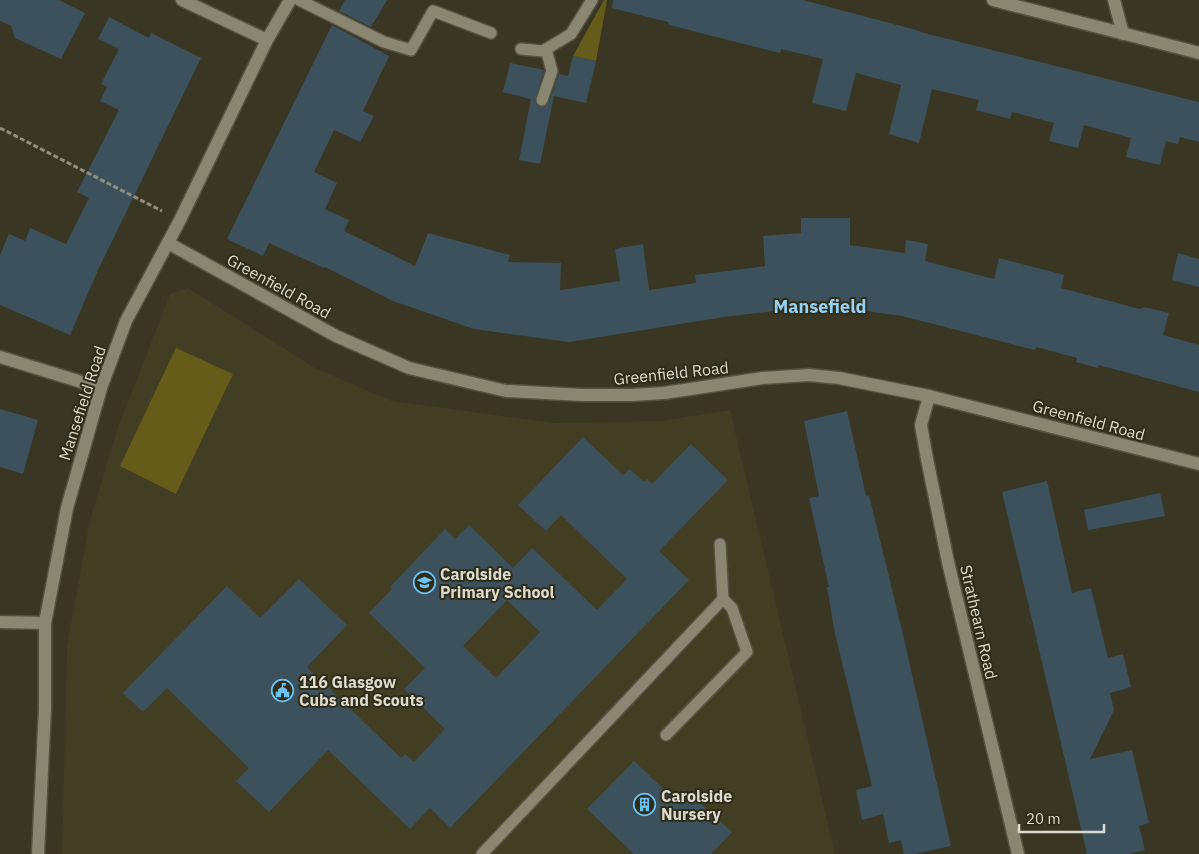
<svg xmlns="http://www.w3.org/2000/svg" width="1199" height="854" font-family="'IBM Plex Sans',sans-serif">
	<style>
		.built { fill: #413e23 }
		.green { fill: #655c1a }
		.building { fill: #3d515c; fill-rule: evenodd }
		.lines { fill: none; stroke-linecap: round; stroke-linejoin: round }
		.service-casing { stroke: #555242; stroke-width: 14 }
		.minor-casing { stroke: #555242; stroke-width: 15 }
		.path { stroke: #908e7f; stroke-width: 3; stroke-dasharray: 5 2.5; stroke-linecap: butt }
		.service { stroke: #898671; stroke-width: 11 }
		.minor { stroke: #898671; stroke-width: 12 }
		.labels { text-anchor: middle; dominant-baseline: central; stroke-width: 4; stroke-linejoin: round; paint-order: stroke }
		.street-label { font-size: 16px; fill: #dcdbcf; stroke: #2f2c19 }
		.poi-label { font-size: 16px; font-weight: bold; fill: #dcdbcf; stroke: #2f2c19; text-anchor: start }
		.neighbourhood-label { font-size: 18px; font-weight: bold; fill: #94d1f5; stroke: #2f2c19 }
	</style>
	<rect width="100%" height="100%" fill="#393623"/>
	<!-- built -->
	<path class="built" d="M188,288L315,368L392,401L553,423L661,421L730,410L835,854H62L67,646L90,520L117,430L170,294Z"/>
	<!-- green -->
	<g class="green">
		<path d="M604,0H607L596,61L573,56Z"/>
		<path d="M176,348L233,374L176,494L120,466Z"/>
	</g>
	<!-- building -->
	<g class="building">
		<path d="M0,0H59L85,13L61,59L15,38L11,26L0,21Z"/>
		<path d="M345,0H387L371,27L339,11Z"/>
		<path d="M613,0H803L920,31V32L1199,102V142L1180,137L1178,144L1166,141L1160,165L1126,157L1131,138L1084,125L1078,148L1049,141L1054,123L1012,112L1010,119L976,110L979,100L932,89L919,143L889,134L901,85L856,73L846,111L812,103L823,59L781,49L780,53L669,25L668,22L612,8Z"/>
		<path d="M109,17L149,38L151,33L201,58L98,270L70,335L0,305V255L9,234L25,241L30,228L66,244L89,198L77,192L119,110L100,101L107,87L101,84L119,49L98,39Z"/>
		<path d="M332,25L389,56L363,111L374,116L360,142L334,130L314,172L337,183L325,209L349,220L344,231L415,266L428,233L510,255L508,262L561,263L560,290L620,281L615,249L643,244L649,290L696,283L695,275L765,266L763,236L801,233V218H850V245L905,253L906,240L928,244L925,261L994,279L999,258L1064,275L1061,288L1140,309L1144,307L1169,313L1163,335L1199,345V392L1099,365L1098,368L1076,362L1077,358L1036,347L1035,350L902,316L859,310L791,309L724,317L569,342L474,329L393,301L325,267L324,268L269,243L263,256L227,239Z"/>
		<path d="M573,56L596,61L586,103L554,96L540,164L519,160L531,99L503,92L510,63L544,70L535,101L537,105L543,107L549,102L559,74L568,76Z"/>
		<path d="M1178,253L1199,259V287L1172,280Z"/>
		<path d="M0,409L38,420L23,474L0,467Z"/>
		<path d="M847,411L866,496L869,495L901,626L951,846L914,854H904L901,840L889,843L883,814L862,820L856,790L872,786L834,629L827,587H829L809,498L819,496L804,421Z"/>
		<path d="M583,437L623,475L630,469L644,482L647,479L652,484L691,444L728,480L659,551L689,580L450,828L430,808L410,829L328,750L269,812L236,781L249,768L167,688L143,712L123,693L227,586L260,618L299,579L347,625L307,667L401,758L405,754L414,762L445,729L404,689L425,668L369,613L392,589L390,587L445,529L455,539L469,525L513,568L532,548L597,610L627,579L561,515L546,531L518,505ZM507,600L540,632L496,678L463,646Z"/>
		<path d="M1047,481L1072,593L1091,588L1108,658L1123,654L1131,687L1110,693L1114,710L1090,759L1132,750L1149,823L1139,826L1145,850L1128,854H1087L1002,492Z"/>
		<path d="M1160,493L1165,516L1088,530L1084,510Z"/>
		<path d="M634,761L674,799L684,789L732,832L711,854H634L587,809Z"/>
	</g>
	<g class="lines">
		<defs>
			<g id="service">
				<path d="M299,0L384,42L411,50L433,11L491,33"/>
				<path d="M521,49L543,51L571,34L592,0"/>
				<path d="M542,100L552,71L546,49"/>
				<path d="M720,544L723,599"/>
				<path d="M482,854L723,599L732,608L747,652L666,735"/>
			</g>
			<g id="minor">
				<path d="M182,0L267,40"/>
				<path d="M993,0L1199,53"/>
				<path d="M1114,0L1123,34"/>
				<path d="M168,243L336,336L409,368L506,391L582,395H632L664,393L763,378L809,375L839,378L929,396L1199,464"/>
				<path d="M0,357L101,388"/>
				<path d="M929,396L921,425L927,459L948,562L1018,854"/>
				<path d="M0,622L45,623"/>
				<path d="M38,854L45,708V623L67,508L101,388L126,321L180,220L267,40L290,0"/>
			</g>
		</defs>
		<!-- service casing -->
		<use href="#service" class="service-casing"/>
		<!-- minor casing -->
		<use href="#minor" class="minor-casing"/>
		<!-- path -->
		<path class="path" d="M0,128L162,211"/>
		<!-- service -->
		<use href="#service" class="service"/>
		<!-- minor -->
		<use href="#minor" class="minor"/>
	</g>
	<!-- icons -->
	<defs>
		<symbol id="school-ring" viewBox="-11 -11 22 22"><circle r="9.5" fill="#2f2c19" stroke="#6cc3f2" stroke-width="1.5"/><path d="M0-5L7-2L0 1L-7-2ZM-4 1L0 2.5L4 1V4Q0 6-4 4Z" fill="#6cc3f2"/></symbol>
		<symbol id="civic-ring" viewBox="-11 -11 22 22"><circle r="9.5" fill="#2f2c19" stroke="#6cc3f2" stroke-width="1.5"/><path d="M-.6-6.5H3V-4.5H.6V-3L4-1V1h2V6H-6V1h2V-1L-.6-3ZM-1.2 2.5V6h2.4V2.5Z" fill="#6cc3f2"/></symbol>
		<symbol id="building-ring" viewBox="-11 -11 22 22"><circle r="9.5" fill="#2f2c19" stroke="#6cc3f2" stroke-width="1.5"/><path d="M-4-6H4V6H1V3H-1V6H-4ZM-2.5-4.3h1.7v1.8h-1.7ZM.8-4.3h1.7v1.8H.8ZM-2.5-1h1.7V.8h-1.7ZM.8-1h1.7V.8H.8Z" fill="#6cc3f2"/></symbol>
	</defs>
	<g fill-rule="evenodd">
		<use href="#school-ring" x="412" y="570" width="25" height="25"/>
		<use href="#civic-ring" x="270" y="678" width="25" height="25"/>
		<use href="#building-ring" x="632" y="792" width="25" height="25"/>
	</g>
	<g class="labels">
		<!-- street labels -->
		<g class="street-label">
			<text transform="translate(279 286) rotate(29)">Greenfield Road</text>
			<text transform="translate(671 373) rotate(-6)">Greenfield Road</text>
			<text transform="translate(82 403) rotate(-72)">Mansefield Road</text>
			<text transform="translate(1089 420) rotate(15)">Greenfield Road</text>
			<text transform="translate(979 622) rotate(77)">Strathearn Road</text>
		</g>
		<!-- poi labels -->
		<g class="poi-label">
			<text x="440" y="574">Carolside<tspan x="440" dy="18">Primary School</tspan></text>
			<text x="299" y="682">116 Glasgow<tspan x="299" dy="18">Cubs and Scouts</tspan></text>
			<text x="661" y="796">Carolside<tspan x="661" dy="18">Nursery</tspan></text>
		</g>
		<!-- neighbourhood labels -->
		<g class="neighbourhood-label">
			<text x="820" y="306">Mansefield</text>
		</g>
	</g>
	<!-- scale -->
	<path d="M1019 824v8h85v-8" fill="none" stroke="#dcdbcf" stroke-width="2.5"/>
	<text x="1026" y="824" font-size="15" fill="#dcdbcf" stroke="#2f2c19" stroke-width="4" paint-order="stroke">20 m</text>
</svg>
